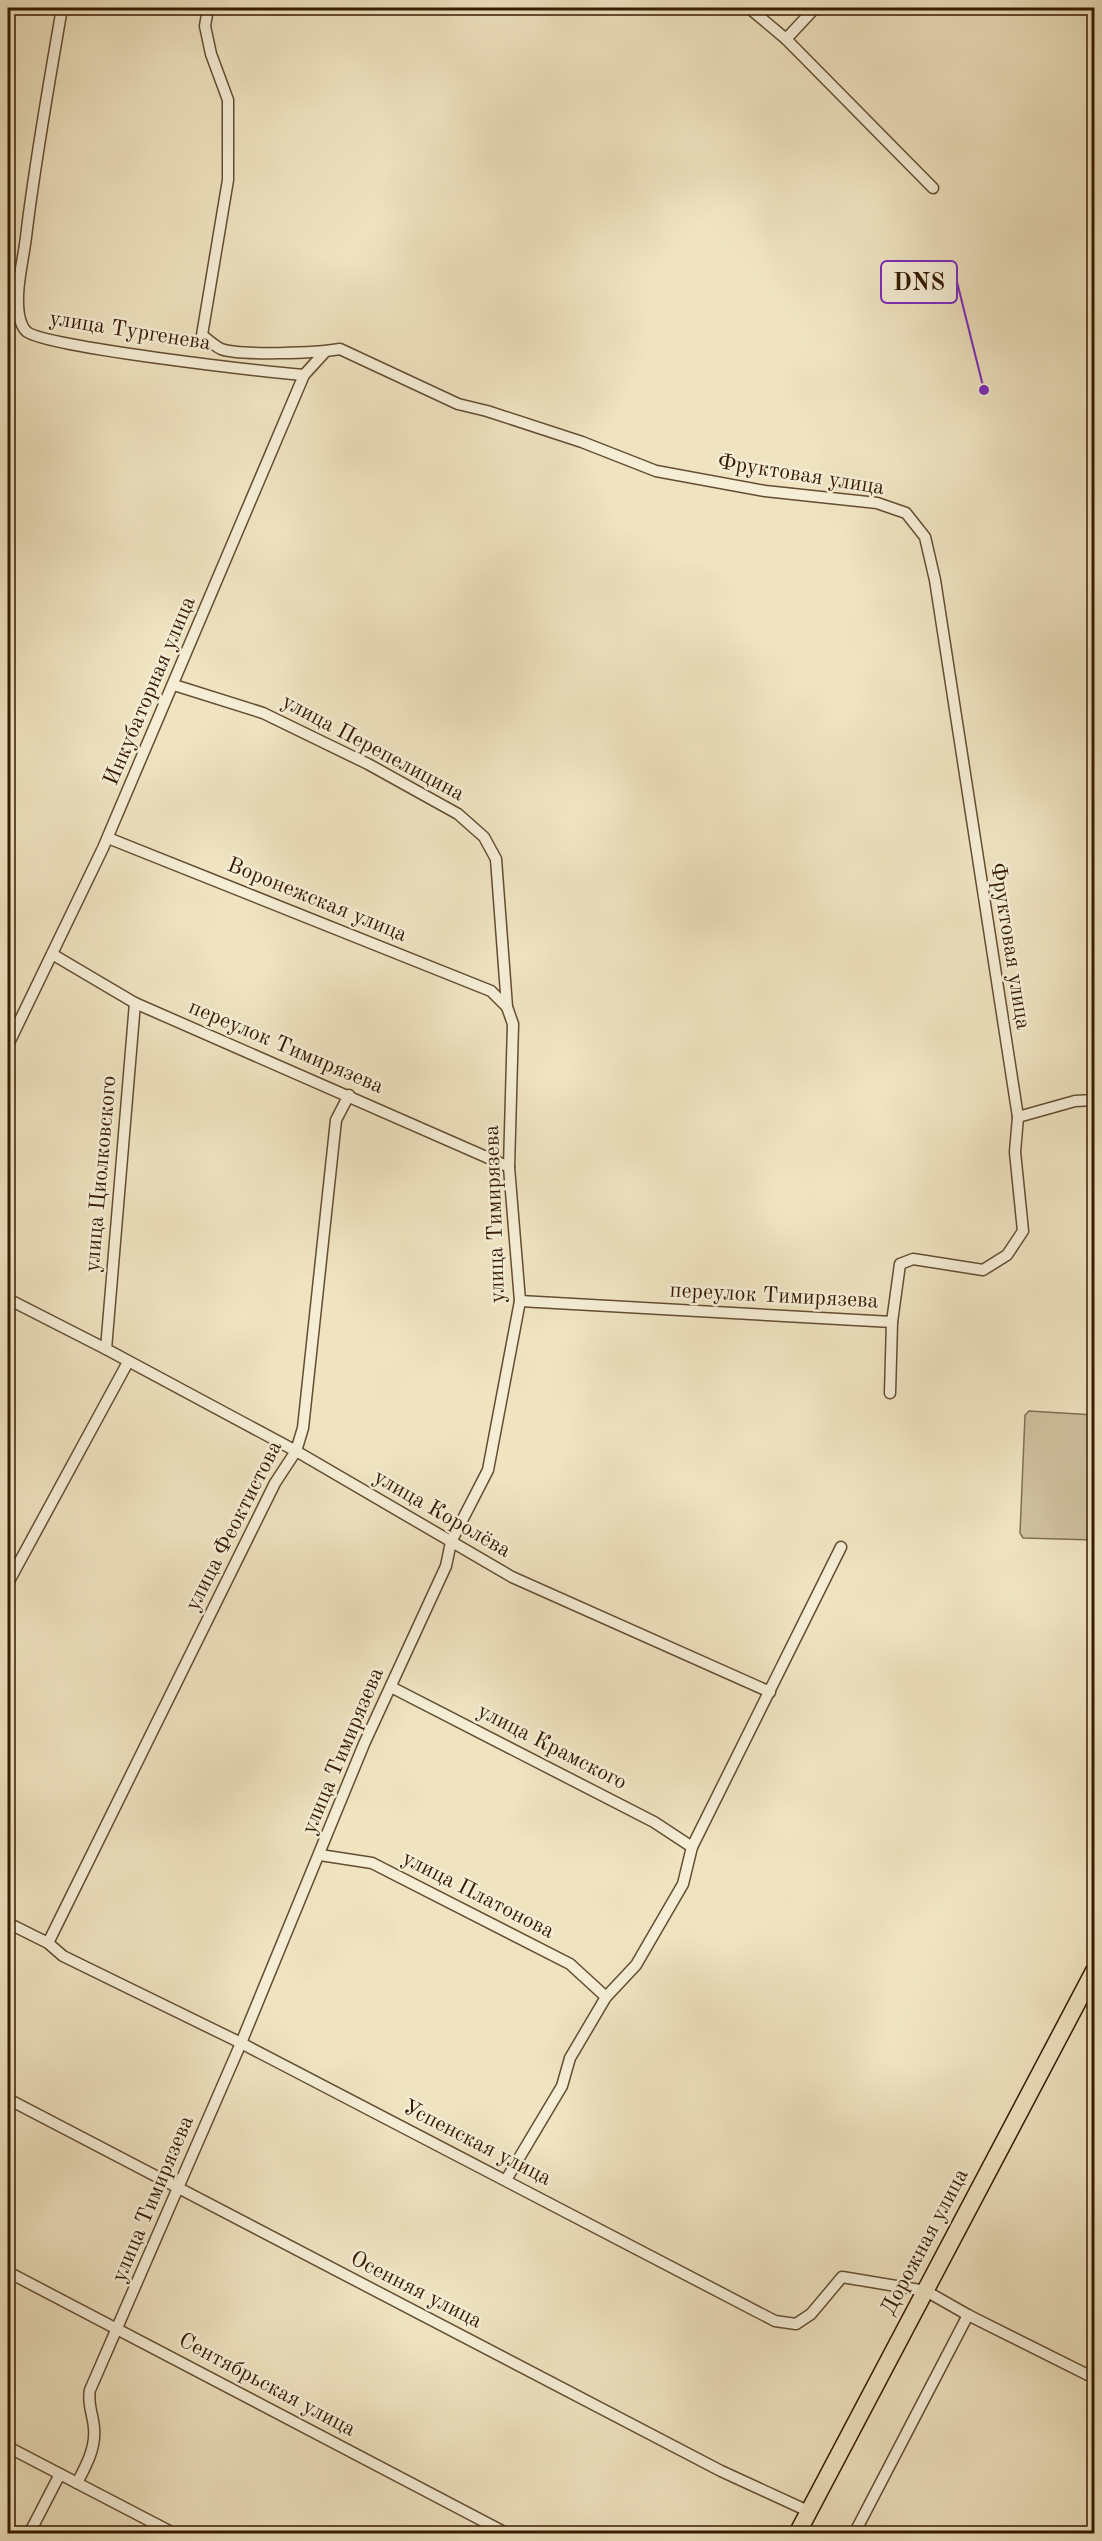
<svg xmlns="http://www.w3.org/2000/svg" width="1102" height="2541" font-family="'Old Standard TT',serif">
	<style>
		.pitch { fill: #d0c19f; stroke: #836e50; stroke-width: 1.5 }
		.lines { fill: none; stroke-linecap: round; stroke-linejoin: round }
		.minor-casing { stroke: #644d30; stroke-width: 13 }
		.primary-casing { stroke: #361b00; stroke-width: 19 }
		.minor { stroke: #f5edd6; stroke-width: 10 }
		.primary { stroke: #efe3c0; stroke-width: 16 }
		.labels { text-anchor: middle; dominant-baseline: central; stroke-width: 5; stroke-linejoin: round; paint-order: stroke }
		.street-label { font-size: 22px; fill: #361b00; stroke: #f5edd6 }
		.leader { fill: none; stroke: #7b2cbf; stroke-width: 2 }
		.callout-dot { fill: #7b2cbf; stroke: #f5edd6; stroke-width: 2 }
		.callout { fill: #f5edd6; stroke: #7b2cbf; stroke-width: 2 }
		.callout-label { font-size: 24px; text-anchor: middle; font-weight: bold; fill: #361b00 }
	</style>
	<rect width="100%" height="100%" fill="#efe3c0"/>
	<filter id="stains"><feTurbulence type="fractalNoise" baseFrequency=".00333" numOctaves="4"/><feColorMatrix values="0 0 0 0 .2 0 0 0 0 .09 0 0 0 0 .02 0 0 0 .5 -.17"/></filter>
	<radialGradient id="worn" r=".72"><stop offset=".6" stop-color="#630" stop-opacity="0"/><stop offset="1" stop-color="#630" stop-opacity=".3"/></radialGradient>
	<!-- pitch -->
	<path class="pitch" d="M1029,1411L1094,1415V1540L1023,1538L1020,1533L1025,1415Z"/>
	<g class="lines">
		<defs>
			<g id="minor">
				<path d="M62,8C49,84 35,161 26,237C23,262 15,290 19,315C20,320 22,327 26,331C40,347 269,372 304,375"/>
				<path d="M208,8L205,26L211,54L228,100V180L202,335C208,340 215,346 221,349C241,356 318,353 340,349L458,404L487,411L582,442L656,471L765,491L877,503L906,513L925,537L935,580L1018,1117L1015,1152L1023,1231L1007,1255L983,1270L913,1259L900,1264L892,1322L520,1301"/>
				<path d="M749,8L786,39L933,188"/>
				<path d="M786,39L815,8"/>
				<path d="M108,838L491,991L507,1007"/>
				<path d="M52,954L135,1003L509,1167"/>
				<path d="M8,1045L103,848L304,375L325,352"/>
				<path d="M1018,1117L1075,1101L1094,1100"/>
				<path d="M8,1299L106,1349L296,1451L512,1577L770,1692"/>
				<path d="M106,1349L135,1003"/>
				<path d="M890,1393L892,1322"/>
				<path d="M8,1583L128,1362"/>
				<path d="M391,1687L654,1822L692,1847"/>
				<path d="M320,1855L372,1863L570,1964L606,1997"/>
				<path d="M8,1923L48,1943L63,1956L241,2043L775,2321L796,2324L811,2314L842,2277L926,2291L968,2315L1094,2378"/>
				<path d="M48,1943L275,1483L296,1451L303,1428L336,1120L349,1095"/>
				<path d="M8,2099L721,2471L808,2511"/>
				<path d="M506,2180L562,2086L570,2058L606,1997L636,1965L683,1884L692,1847L841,1547"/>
				<path d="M8,2272L508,2534"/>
				<path d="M8,2447L175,2534"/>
				<path d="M77,2483C86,2466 96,2448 94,2428C93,2414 87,2403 90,2390L241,2043L364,1744L446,1566L451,1542L488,1470L520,1301L509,1167L513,1024L507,1007L496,859L484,837L458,814L368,764L263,713L174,685"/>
				<path d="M29,2534L60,2474"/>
				<path d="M854,2534L968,2315"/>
			</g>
			<path id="primary" d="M797,2534L1094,1971"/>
		</defs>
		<!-- minor casing -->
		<use href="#minor" class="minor-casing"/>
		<!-- primary casing -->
		<use href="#primary" class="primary-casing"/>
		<!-- minor -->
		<use href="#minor" class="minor"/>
		<!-- primary -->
		<use href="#primary" class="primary"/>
	</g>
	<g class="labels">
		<!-- street labels -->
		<g class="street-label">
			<text transform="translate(130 331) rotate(9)">улица Тургенева</text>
			<text transform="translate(801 475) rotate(9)">Фруктовая улица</text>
			<text transform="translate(150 691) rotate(-67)">Инкубаторная улица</text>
			<text transform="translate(373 748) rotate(28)">улица Перепелицина</text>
			<text transform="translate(317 900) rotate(22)">Воронежская улица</text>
			<text transform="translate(1010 946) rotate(81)">Фруктовая улица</text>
			<text transform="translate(286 1047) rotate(23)">переулок Тимирязева</text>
			<text transform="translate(101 1174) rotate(-85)">улица Циолковского</text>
			<text transform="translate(495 1214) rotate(-92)">улица Тимирязева</text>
			<text transform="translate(774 1296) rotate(3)">переулок Тимирязева</text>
			<text transform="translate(442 1514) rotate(30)">улица Королёва</text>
			<text transform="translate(234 1526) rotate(-63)">улица Феоктистова</text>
			<text transform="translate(552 1747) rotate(27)">улица Крамского</text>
			<text transform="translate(343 1751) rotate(-67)">улица Тимирязева</text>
			<text transform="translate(478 1895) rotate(27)">улица Платонова</text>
			<text transform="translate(477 2143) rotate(27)">Успенская улица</text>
			<text transform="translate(153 2199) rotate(-67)">улица Тимирязева</text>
			<text transform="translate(925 2242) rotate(-62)">Дорожная улица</text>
			<text transform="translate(416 2290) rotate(27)">Осенняя улица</text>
			<text transform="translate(267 2385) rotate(28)">Сентябрьская улица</text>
		</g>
	</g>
	<!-- callouts -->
	<path class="leader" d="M984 390L957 282"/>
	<circle class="callout-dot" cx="984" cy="390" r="6"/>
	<rect class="callout" x="881" y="261" width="76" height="42" rx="6"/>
	<g class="callout-label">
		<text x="919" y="290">DNS</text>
	</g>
	<!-- margin -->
	<rect width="1102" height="2541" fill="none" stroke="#efe3c0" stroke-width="30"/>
	<rect x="9" y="9" width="1084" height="2523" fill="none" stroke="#361b00" stroke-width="3"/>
	<rect x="15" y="15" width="1072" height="2511" fill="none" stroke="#361b00" stroke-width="1.5"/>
	<rect width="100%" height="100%" filter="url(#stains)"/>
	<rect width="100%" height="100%" fill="url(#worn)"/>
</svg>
